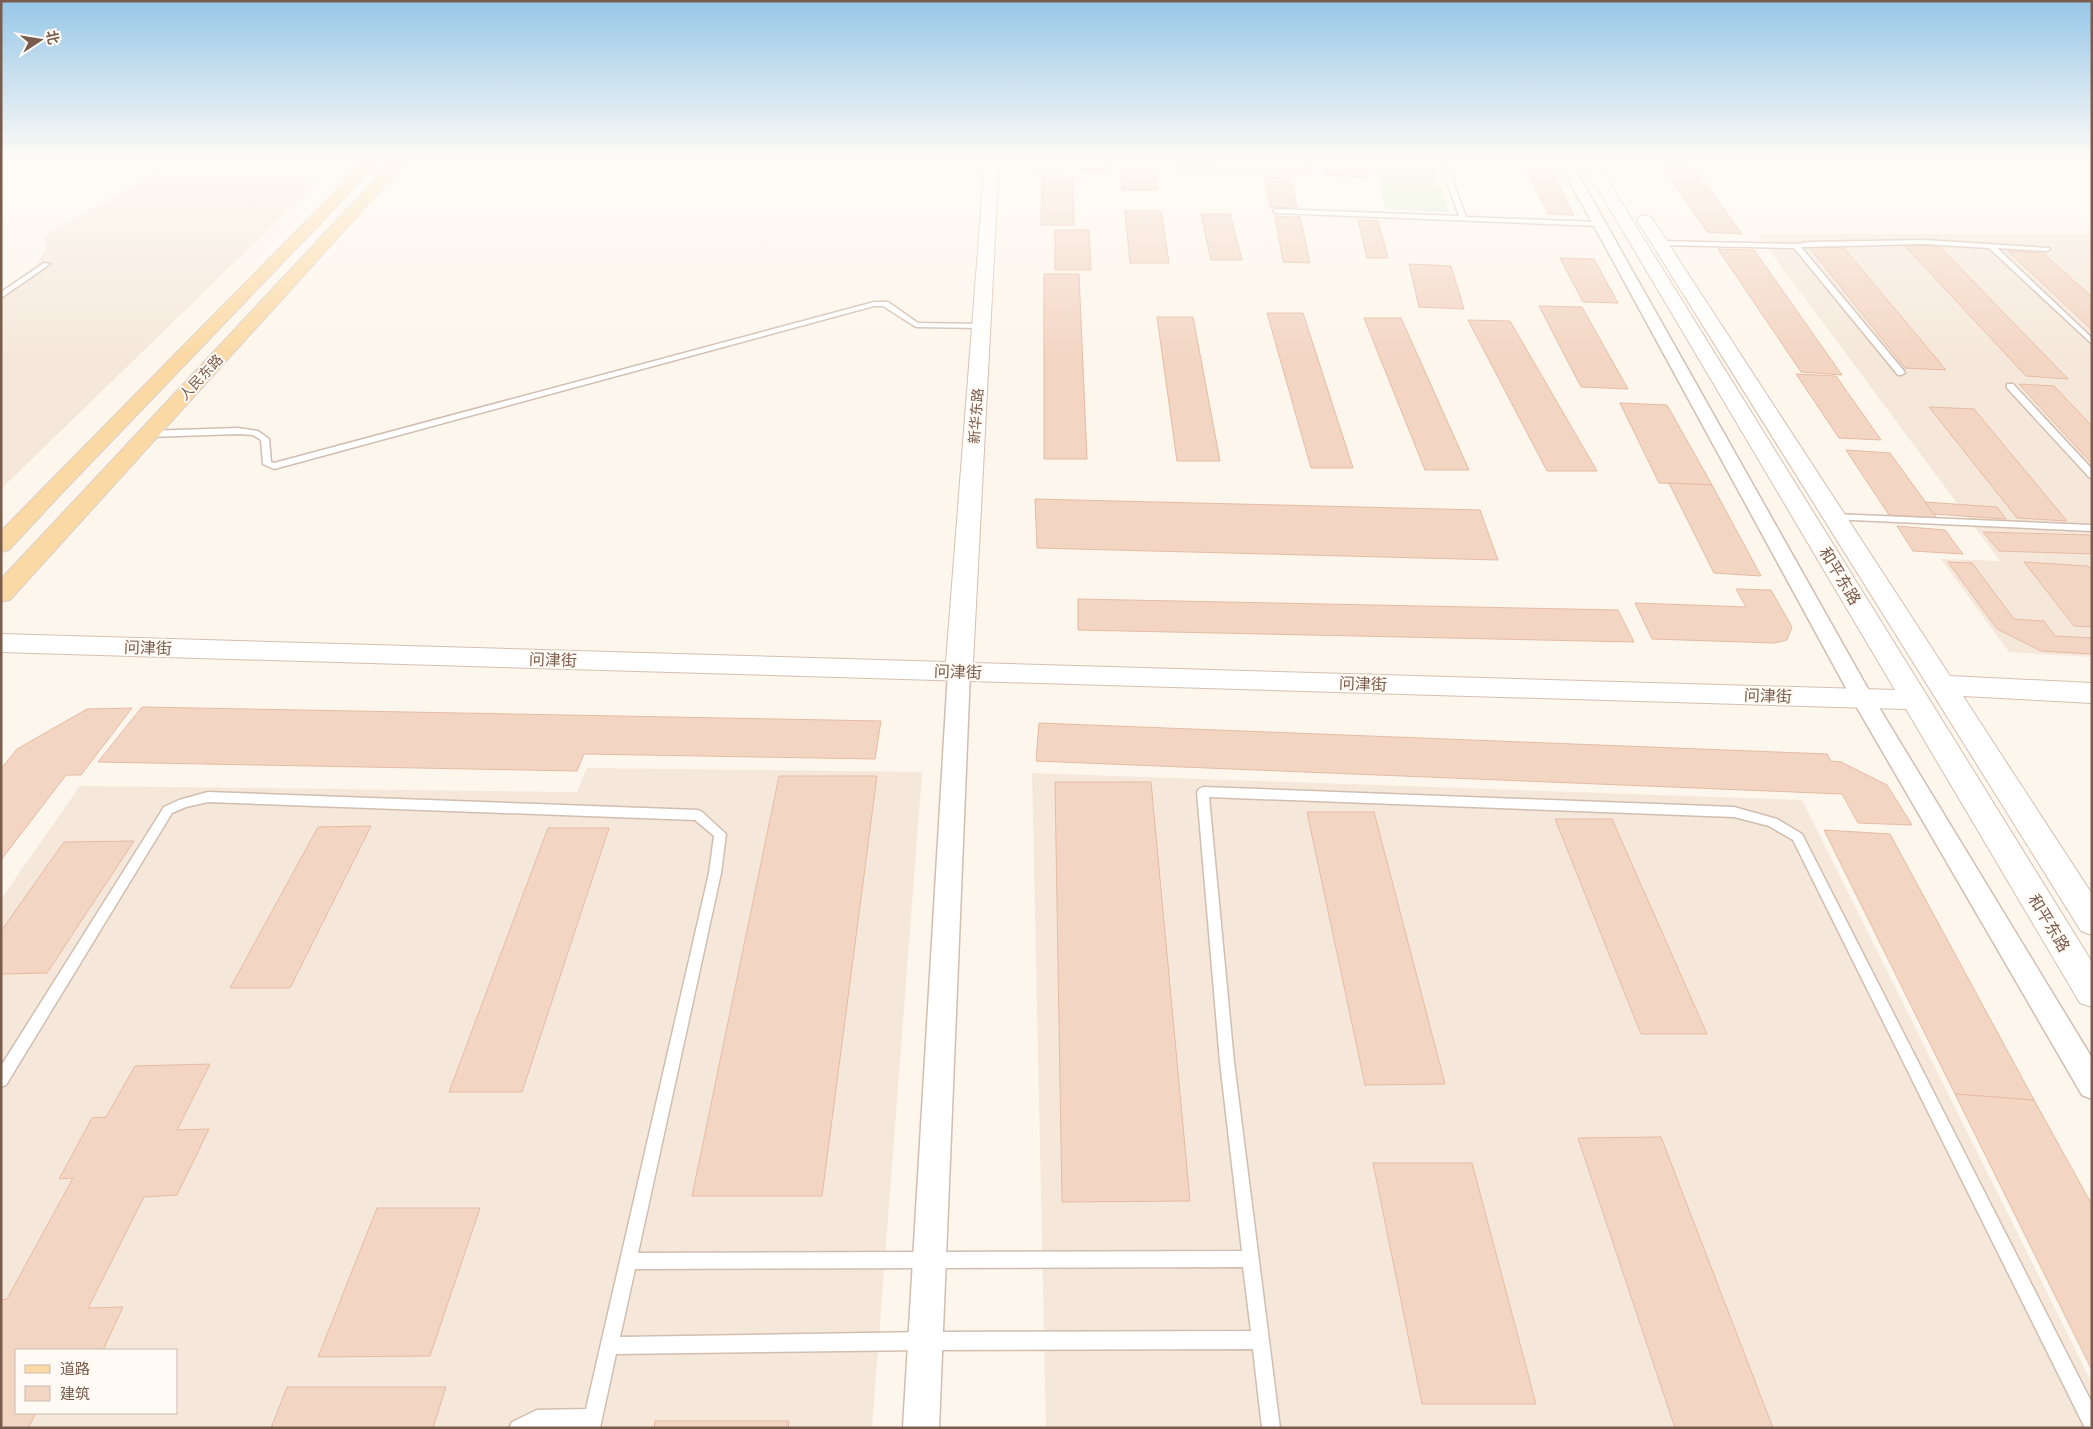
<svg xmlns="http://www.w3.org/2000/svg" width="2093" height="1429" font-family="'Roboto Condensed','Noto Sans SC',sans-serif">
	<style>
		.residential { fill: #f5e8da; fill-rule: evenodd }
		.education { fill: #f3e8fa }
		.green { fill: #d8ecc9 }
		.building { fill: #f3d5c3; stroke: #e6bba3 }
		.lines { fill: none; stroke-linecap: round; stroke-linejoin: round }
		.lane-casing { stroke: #d1beb0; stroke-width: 3 }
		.street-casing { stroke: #d1beb0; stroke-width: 3 }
		.secondary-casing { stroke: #d6c0b0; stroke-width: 2 }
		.primary-casing { stroke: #dad1cd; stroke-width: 2 }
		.lane { fill: #fff; fill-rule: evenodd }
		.street { fill: #fff; fill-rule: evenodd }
		.secondary { fill: #fff; fill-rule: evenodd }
		.primary { fill: #fbd9a5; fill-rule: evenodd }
		.labels { text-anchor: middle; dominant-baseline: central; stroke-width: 4; stroke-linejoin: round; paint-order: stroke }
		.far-street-label { font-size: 14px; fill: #7a5c4d; stroke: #fffaf3 }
		.street-label { font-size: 16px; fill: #7a5c4d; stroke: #fffaf3 }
	</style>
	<rect width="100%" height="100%" fill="#fdf6ec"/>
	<!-- residential -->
	<g class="residential">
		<path d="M179,160H322L337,163L1,489V292L37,264L46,250L45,241L43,236Z"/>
		<path d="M1757,234H2092V657L2009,652L1941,559L2000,561Z"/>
		<path d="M587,768L922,772L872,1428H1V899L80,786L577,792ZM16,1350H176V1413H16Z"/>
		<path d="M1032,773L1802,800L2092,1383V1428H1046Z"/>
	</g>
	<!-- education -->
	<path class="education" d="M1162,160H1365L1369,179L1164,171Z"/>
	<!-- green -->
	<path class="green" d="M1373,160H1430L1449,212L1386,209Z"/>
	<!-- building -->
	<g class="building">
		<path d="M1033,160H1064L1065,169H1033Z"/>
		<path d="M1078,160H1105L1106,171L1078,170Z"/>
		<path d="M1124,160H1152L1154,171H1125Z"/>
		<path d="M1173,160H1310L1311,172L1173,166Z"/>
		<path d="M1323,160H1362L1366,177L1326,175Z"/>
		<path d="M1522,160H1546L1574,215L1548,214Z"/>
		<path d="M1856,160H1883L1889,166L1860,165Z"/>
		<path d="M1663,167L1694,168L1742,234L1707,232Z"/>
		<path d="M1121,174H1155L1157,190H1122Z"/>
		<path d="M1042,177H1073L1074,225H1041Z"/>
		<path d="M1265,177L1291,178L1297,208L1270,207Z"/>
		<path d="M1125,211H1161L1169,263H1130Z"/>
		<path d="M1201,214H1230L1242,260H1211Z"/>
		<path d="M1275,216L1300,217L1310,263L1283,262Z"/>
		<path d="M1358,220L1378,221L1388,258H1367Z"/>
		<path d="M1055,230H1089L1091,270H1055Z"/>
		<path d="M1904,245L1939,246L2068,379L2026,376Z"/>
		<path d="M1809,247L1844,248L1946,370L1905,368Z"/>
		<path d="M1718,249L1754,250L1842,375L1801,372Z"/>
		<path d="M2008,251L2043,253L2092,297V330Z"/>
		<path d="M1560,258L1594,259L1618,303L1583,302Z"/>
		<path d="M1409,264L1451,266L1464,309L1419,307Z"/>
		<path d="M1044,274H1079L1087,459H1044Z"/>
		<path d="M1539,306L1582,307L1628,389L1581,387Z"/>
		<path d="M1267,313H1303L1353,468H1311Z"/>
		<path d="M1157,317H1193L1220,461H1177Z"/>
		<path d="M1364,318H1401L1469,470H1425Z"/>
		<path d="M1468,320L1510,321L1597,471H1547Z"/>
		<path d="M1796,374L1836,376L1881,440L1839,438Z"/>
		<path d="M2019,384L2054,386L2092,426V464Z"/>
		<path d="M1620,403L1667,405L1712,485L1659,483Z"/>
		<path d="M1929,407L1974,409L2067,521L2017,518Z"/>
		<path d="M1846,450L1890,453L1937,518L1889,515Z"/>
		<path d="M1669,483L1712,485L1761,576L1714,573Z"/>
		<path d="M1035,499L1480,510L1498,560L1037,548Z"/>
		<path d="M1925,502L1997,507L2006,519L1934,514Z"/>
		<path d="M1897,526L1945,530L1963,554L1913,551Z"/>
		<path d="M1983,532L2089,535L2092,538V554L1999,551Z"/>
		<path d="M1948,562L1972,563L2014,619L2044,621L2055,636L2092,638V654L2041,651L1997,629Z"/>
		<path d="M2024,562L2088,566L2092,570V627L2074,626Z"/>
		<path d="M1736,589L1771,590L1792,627L1787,640L1775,643L1652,639L1635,603L1746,607Z"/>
		<path d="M1078,599L1618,610L1634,642L1078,630Z"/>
		<path d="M142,707L881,721L875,759L584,754L577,771L98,762Z"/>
		<path d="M132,708L81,775H66L1,860V769L17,749L87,709Z"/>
		<path d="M1039,723L1827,754L1831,761L1841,762L1887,785L1912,825L1858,823L1842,794L1036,761Z"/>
		<path d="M779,776H877L822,1196H692Z"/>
		<path d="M1055,782H1151L1190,1201L1062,1202Z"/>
		<path d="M1307,812H1374L1445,1084L1365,1085Z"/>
		<path d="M1555,819H1612L1707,1034H1641Z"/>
		<path d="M371,826L290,988H230L318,827Z"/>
		<path d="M548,828H609L522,1092H449Z"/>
		<path d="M1824,830L1890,834L2034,1100L1955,1094Z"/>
		<path d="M134,841L47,973L1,974V931L64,842Z"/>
		<path d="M210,1064L177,1130L209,1129L177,1195L144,1197L88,1308L123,1307L103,1350H16V1413H36L28,1428H1V1300L7,1299L73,1178L59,1179L92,1118L106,1117L135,1066Z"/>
		<path d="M1955,1094L2034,1100L2092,1205V1370Z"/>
		<path d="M1661,1137L1773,1428H1675L1578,1138Z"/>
		<path d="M1373,1163H1472L1536,1404H1422Z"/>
		<path d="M377,1208H480L430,1356L318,1357Z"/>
		<path d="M287,1387H446L433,1428H271Z"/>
		<path d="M655,1421H789L788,1428H654Z"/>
	</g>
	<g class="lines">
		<defs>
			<g id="lane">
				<path d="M1439,160H1445L1466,217L1599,222L1602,224L1599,226L1276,213L1273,211L1276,209L1459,216Z"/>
				<path d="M1925,240L2049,248L2050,249L2047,251L1997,248L2092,338V344L1989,248L1925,244L1801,247L1904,371L1905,373L1901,375H1898L1794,248L1660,245L1657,243L1660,241L1796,244L1811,242Z"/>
				<path d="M44,263L50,264L1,298V292Z"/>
				<path d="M874,302H888L918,323L982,324L986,326L982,328L916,327L883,306H874L274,469L263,464L261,440L253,435L238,434L148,437L144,434L148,431L238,428L258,431L269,439L271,462L274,463Z"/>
				<path d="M2007,384H2013L2092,469V478L2089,477L2007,388Z"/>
				<path d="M1834,514L2092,525V531L1831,519V515Z"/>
				<path d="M1203,787L1734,807L1777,819L1802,834L2092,1403V1428H2085L1793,840L1769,826L1734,817L1209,797L1234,1062L1280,1428H1262L1253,1349L925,1350L616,1354L600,1428H509L512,1422L537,1410L586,1409L709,873L714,836L695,820L208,802L186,807L172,813L6,1085L1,1087V1066L164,807L179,800L208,792L698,810L702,812L726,834L721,873L638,1253L1242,1251L1220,1062L1197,792L1199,789ZM1243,1267L1251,1331L925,1332L620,1337L635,1269Z"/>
			</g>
			<g id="street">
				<path d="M1558,160H1570L1872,696L2092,1058V1099L2082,1095L1852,699Z"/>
				<path d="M959,664L967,667L970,672L939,1428H903L948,672L951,667Z"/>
			</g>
			<g id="secondary">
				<path d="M985,160H999L973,663L1895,690L1581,160H1595L2092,962V1007L2080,1003L1906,709L1,652V634L946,662Z"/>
				<path d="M1645,215L1651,217L1653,220L1950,676L2092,683V703L1963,696L2092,894V935L2081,931L1637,220L1639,217Z"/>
			</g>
			<g id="primary">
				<path d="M366,160H381L59,496L9,550L1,552V531Z"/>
				<path d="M393,160H408L10,600L1,602V579Z"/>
			</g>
		</defs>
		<!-- lane casing -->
		<use href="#lane" class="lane-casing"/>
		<!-- street casing -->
		<use href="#street" class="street-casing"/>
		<!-- secondary casing -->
		<use href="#secondary" class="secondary-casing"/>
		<!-- primary casing -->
		<use href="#primary" class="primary-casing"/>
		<!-- lane -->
		<use href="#lane" class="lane"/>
		<!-- street -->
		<use href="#street" class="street"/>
		<!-- secondary -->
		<use href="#secondary" class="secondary"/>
		<!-- primary -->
		<use href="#primary" class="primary"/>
	</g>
	<!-- sky -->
	<linearGradient id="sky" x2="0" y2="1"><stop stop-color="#97c7e8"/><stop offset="0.44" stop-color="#fefbf6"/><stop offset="1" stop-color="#fefbf6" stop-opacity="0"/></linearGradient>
	<rect width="2093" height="360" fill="url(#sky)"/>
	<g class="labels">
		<!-- far-street labels -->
		<g class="far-street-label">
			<text transform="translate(201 377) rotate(-47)">人民东路</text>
			<text transform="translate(976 416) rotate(-86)">新华东路</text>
		</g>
		<!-- street labels -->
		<g class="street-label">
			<text transform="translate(1840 576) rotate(59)">和平东路</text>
			<text transform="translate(148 648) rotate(2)">问津街</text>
			<text transform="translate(553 660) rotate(2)">问津街</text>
			<text transform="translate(958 672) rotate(2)">问津街</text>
			<text transform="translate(1363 684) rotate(2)">问津街</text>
			<text transform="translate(1768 696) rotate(2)">问津街</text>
			<text transform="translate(2049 923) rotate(59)">和平东路</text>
		</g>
	</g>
	<!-- border -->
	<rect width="2093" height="1429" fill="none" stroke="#7a5c4d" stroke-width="5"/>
	<!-- legend -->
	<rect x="15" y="1349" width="162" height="65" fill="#fffaf3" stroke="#cabbb1"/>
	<rect x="25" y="1365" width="25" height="8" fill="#fbd9a5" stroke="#cabbb1"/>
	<text x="60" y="1374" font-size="15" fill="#7a5c4d">道路</text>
	<rect x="25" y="1386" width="25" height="15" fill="#f3d5c3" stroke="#cabbb1"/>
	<text x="60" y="1399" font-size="15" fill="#7a5c4d">建筑</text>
	<!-- north arrow -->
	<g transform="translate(40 40) rotate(78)" stroke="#fffaf3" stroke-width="4" paint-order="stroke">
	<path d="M0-4L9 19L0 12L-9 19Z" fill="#7a5c4d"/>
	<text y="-8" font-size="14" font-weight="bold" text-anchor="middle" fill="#7a5c4d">北</text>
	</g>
</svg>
